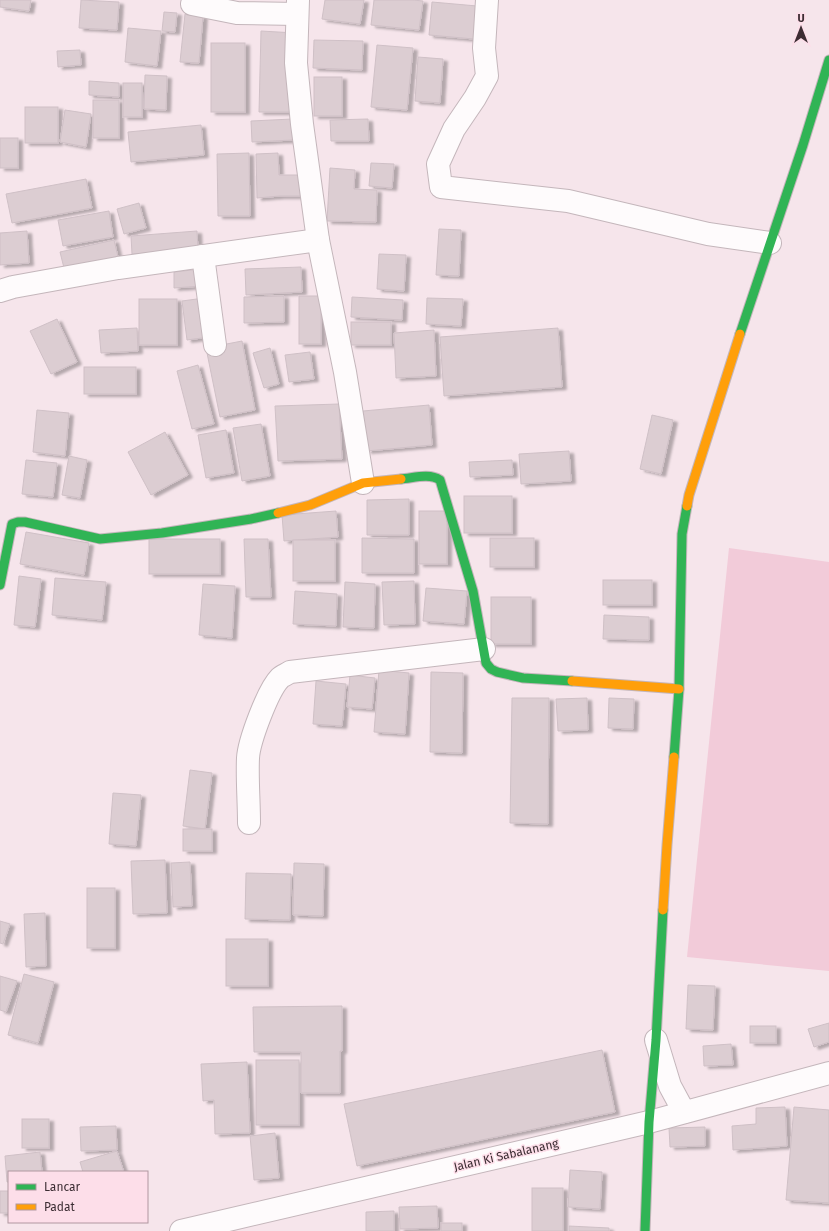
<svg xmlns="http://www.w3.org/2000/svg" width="829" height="1231" font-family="'Fira Sans',sans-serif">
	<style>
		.green { fill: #f2cbd9 }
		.building { fill: #dccdd2; stroke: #cfc0c6; filter: url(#shadow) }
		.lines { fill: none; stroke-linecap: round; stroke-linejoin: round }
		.street-casing { stroke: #c4b6bb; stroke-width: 24 }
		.fast-casing { stroke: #c4b6bb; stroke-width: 11 }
		.slow-casing { stroke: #c4b6bb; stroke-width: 11 }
		.street { stroke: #fefbfc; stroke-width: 22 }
		.fast { stroke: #30b455; stroke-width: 9 }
		.slow { stroke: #ff9f0a; stroke-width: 9 }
		.labels { text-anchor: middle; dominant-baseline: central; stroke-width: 3; stroke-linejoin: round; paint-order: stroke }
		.street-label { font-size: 12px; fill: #3c2d33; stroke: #fddee9 }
	</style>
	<defs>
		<filter id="shadow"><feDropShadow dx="4.5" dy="2.5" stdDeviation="1" flood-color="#0004"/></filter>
	</defs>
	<rect width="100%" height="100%" fill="#f6e5eb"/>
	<!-- green -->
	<path class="green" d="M729,548L829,562V971L687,957Z"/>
	<!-- building -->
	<g class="building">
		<path d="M0,0H31L29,11L0,7Z"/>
		<path d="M81,0L119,2L117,30L79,28Z"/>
		<path d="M325,0H364L360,24L322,19Z"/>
		<path d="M374,0H413L423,1L419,30L371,25Z"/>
		<path d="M432,2L477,6L474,39L429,35Z"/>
		<path d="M164,12L177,13L175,32L162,31Z"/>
		<path d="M185,14L203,16L199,63L180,62Z"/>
		<path d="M128,28L161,31L157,66L125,62Z"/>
		<path d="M261,31L295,33L292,112H259Z"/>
		<path d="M314,40L363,41L362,70L313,68Z"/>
		<rect x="211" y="43" width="34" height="69"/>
		<path d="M377,45L413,48L407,110L371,107Z"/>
		<path d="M80,50L81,65L58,67L57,51Z"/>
		<path d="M418,57L443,59L440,103L415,101Z"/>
		<path d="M145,75L167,76L166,110L144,109Z"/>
		<rect x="314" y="77" width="28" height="39"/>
		<path d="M89,81L119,83V97L89,95Z"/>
		<rect x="123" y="83" width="19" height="34"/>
		<rect x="93" y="100" width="26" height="38"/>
		<rect x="25" y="107" width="33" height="36"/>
		<path d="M65,110L91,114L86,147L60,142Z"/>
		<path d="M292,119L293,140L252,142L251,121Z"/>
		<path d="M368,119L369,141H331L330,120Z"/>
		<path d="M201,125L204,155L131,162L128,132Z"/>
		<rect x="0" y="138" width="18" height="30"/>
		<path d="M249,153L250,216H218L217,154Z"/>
		<path d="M278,153L279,175H305V196H280L257,198L256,154Z"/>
		<path d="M371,163L394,164L392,188L369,186Z"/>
		<path d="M330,168L355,170L354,189L377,190L376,222L327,221Z"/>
		<path d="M86,179L92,208L12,223L6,194Z"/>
		<path d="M139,203L146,228L124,234L117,209Z"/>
		<path d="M109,211L113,237L63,246L58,220Z"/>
		<path d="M439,229L461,230L459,276L436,275Z"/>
		<path d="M27,231L29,263L0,265V233Z"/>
		<path d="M197,231L198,250L132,254L131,236Z"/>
		<path d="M114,240L119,261L65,272L60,252Z"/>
		<path d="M379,254L406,255L404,291L377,289Z"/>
		<path d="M301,267L302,292L246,295L245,269Z"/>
		<path d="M201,269L202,286L174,288V272Z"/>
		<path d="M284,296V322L244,323V297Z"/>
		<rect x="299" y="296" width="22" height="48"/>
		<path d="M352,297L403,300L402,320L351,317Z"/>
		<path d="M204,298L209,337L187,340L182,301Z"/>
		<path d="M427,298L463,299L461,326L426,324Z"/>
		<rect x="139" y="299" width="38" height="46"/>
		<path d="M57,319L77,362L51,374L30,331Z"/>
		<rect x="351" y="322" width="40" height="23"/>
		<path d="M137,328L138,351L101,353L99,330Z"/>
		<path d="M558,328L562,387L444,396L440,337Z"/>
		<path d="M434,330L436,376L396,378L394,333Z"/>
		<path d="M242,341L255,410L220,417L206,348Z"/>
		<path d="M270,348L279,384L264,388L253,353Z"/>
		<path d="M310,352L314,379L289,382L285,355Z"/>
		<path d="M198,365L214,424L192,429L177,371Z"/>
		<rect x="84" y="367" width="52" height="27"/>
		<path d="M339,404L342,459L278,461L275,406Z"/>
		<path d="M429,405L432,445L367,451L363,411Z"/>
		<path d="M37,410L69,413L65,456L33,452Z"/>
		<path d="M652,415L673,420L661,474L640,469Z"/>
		<path d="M261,424L270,476L242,481L233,428Z"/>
		<path d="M226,430L234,473L206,478L198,435Z"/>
		<path d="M165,432L188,475L151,495L128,452Z"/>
		<path d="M569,451L571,481L521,484L519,454Z"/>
		<path d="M69,456L87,460L80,498L62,495Z"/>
		<path d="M26,460L57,463L53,497L22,494Z"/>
		<path d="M512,460L513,475L470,477L469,462Z"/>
		<rect x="464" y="496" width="48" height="37"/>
		<path d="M409,499V535H367V500Z"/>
		<path d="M336,511L338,537L284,541L282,515Z"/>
		<rect x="419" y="511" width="28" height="53"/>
		<path d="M26,532L89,543L84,575L20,564Z"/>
		<path d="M362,538L414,539V573H362Z"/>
		<rect x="490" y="538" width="44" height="29"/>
		<rect x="149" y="539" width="71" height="35"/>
		<path d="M244,539H268L271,597H246Z"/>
		<rect x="293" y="540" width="42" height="41"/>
		<path d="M19,576L41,579L35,627L14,625Z"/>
		<path d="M55,578L106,582L102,620L52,615Z"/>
		<rect x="603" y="580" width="49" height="25"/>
		<path d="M414,581L415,624L384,625L382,582Z"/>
		<path d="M345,582L375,584L374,628L343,627Z"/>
		<path d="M203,584L235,586L232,638L199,635Z"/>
		<path d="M426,588L467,591L464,624L423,621Z"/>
		<path d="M295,591L337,594L336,626L293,624Z"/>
		<rect x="491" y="597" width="40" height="47"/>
		<path d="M604,615L649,617V640L603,639Z"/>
		<path d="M379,670L409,673L405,734L374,732Z"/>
		<path d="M431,672L463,673L462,753L430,752Z"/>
		<path d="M350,675L375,678L372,709L347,707Z"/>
		<path d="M316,681L346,684L342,726L313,724Z"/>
		<path d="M512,698H549L548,824L510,823Z"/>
		<path d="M587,698L588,730L558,731L556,699Z"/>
		<path d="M609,698L634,699L633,729L608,728Z"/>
		<path d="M190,770L212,773L205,829L183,826Z"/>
		<path d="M113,793L141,795L136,846L109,844Z"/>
		<rect x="183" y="829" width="29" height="22"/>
		<path d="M165,860L167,913L133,914L131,861Z"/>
		<path d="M190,862L192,906L173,907L171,863Z"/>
		<path d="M294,863L324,864L323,916L293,915Z"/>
		<path d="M246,873L291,874L290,920L245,919Z"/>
		<rect x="87" y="888" width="28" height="60"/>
		<path d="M45,913L46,966L26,967L24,914Z"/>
		<path d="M0,921L10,924L3,944L0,943Z"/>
		<rect x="226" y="939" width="42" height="47"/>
		<path d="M24,974L54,982L38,1043L8,1035Z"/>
		<path d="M0,976L17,981L6,1012L0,1010Z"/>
		<path d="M688,985L715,986L713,1030L686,1029Z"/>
		<path d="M342,1006V1051H340V1093H301V1052H254L253,1007Z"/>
		<path d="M829,1023V1042L814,1047L808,1029Z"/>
		<rect x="750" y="1026" width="26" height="17"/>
		<path d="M731,1044L733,1065L704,1066L703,1046Z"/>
		<path d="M602,1050L615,1112L357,1166L344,1104Z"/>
		<rect x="256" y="1060" width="43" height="65"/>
		<path d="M247,1062L250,1133L215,1134L214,1100L203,1101L201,1064Z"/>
		<path d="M785,1107L787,1146L733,1150L732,1126L756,1124V1108Z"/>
		<path d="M794,1107L829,1110V1203L786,1200Z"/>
		<rect x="22" y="1119" width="27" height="29"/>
		<path d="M116,1126L117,1150L81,1151L80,1127Z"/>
		<path d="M705,1127V1146L670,1147L669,1128Z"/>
		<path d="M275,1133L279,1178L254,1180L250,1136Z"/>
		<path d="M117,1151L124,1172H83L80,1162Z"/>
		<path d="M40,1152L42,1172H9V1182H7L5,1156Z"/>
		<path d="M570,1170L602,1172L600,1209L568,1207Z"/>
		<rect x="532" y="1188" width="31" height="43"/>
		<rect x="0" y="1191" width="9" height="22"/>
		<path d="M437,1206L438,1228L400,1229L399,1207Z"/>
		<path d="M394,1211V1231H366V1212Z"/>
		<rect x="441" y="1223" width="21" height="8"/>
		<path d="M569,1226L609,1228V1231H569Z"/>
	</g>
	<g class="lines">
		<defs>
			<g id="street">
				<path d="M298,0L296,63L302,124L318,240L345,372L363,483"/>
				<path d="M487,0L484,48L487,76L475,98L454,129L438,164L441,187L568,201L708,234L770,243"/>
				<path d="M192,4L237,13L297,14"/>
				<path d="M203,256L215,345"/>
				<path d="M0,291L13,287L118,268L318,240"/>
				<path d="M249,823C249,801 247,779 248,758C249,741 268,690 280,678C282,676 287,674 290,672L484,649"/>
				<path d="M656,1040L670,1086L684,1112"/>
				<path d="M181,1231L649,1122L829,1073"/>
			</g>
			<g id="fast">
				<path d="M740,334L803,145L829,60"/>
				<path d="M401,479C414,478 429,473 440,480L473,591L486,663L491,669L497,672L523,678L572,681"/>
				<path d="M0,585L12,524L18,522H25L100,539L162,533L251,519L278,513"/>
				<path d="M674,757L679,689L682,534L687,506"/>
				<path d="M645,1231L649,1122L656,1040L663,910"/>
			</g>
			<g id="slow">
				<path d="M687,506L689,495L740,334"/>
				<path d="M278,513L310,505L363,483L401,479"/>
				<path d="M572,681L679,689"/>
				<path d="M663,910L667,845L674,757"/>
			</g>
		</defs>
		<!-- street casing -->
		<use href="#street" class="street-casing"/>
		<!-- fast casing -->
		<use href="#fast" class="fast-casing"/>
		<!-- slow casing -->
		<use href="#slow" class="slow-casing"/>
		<!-- street -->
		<use href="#street" class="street"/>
		<!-- fast -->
		<use href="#fast" class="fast"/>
		<!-- slow -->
		<use href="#slow" class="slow"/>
	</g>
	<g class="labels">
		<!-- street labels -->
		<g class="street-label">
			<text transform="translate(506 1155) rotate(-13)">Jalan Ki Sabalanang</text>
		</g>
	</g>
	<!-- legend -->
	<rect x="8" y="1171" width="140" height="52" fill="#fddee9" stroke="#b097a0"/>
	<rect x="16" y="1184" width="20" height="6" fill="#30b455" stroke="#b097a0"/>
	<text x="44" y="1191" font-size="12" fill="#3c2d33">Lancar</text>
	<rect x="16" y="1204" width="20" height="6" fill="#ff9f0a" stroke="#b097a0"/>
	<text x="44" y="1211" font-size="12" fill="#3c2d33">Padat</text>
	<!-- north arrow -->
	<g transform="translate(801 28)" stroke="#fddee9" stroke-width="3" paint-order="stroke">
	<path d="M0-3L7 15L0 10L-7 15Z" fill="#3c2d33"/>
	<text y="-6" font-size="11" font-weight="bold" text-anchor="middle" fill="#3c2d33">U</text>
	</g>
</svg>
